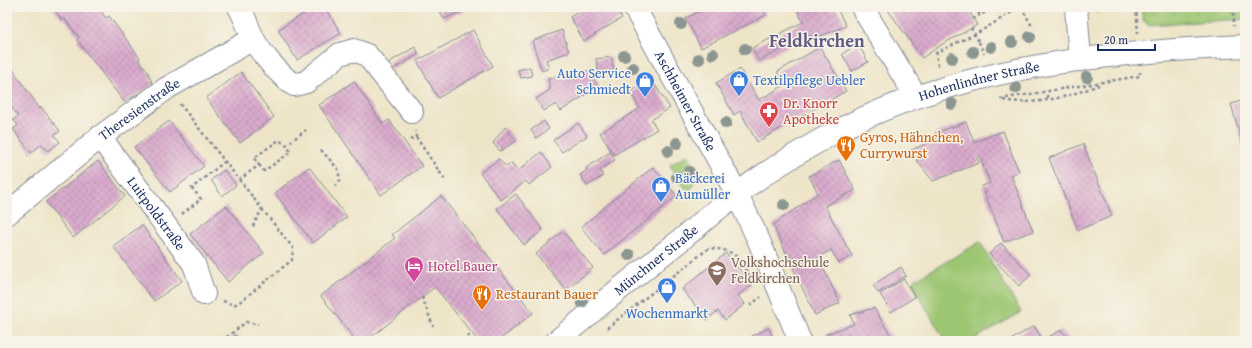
<svg xmlns="http://www.w3.org/2000/svg" width="1252" height="348" font-family="'Gentium Book Plus',serif">
	<style>
		.grass { fill: #9dc672; stroke: #5c7a68 }
		.park { fill: url(#park-crowns); stroke: #5c7a68 }
		.building { fill: url(#building-cross-hatch) }
		.lines { fill: none; stroke-linecap: round; stroke-linejoin: round }
		.minor-casing { stroke: #848a94; stroke-width: 24 }
		.major-casing { stroke: #848a94; stroke-width: 24 }
		.path { stroke: #848a94; stroke-width: 2.5; stroke-dasharray: 3 3; stroke-linecap: butt }
		.minor { stroke: #fff; stroke-width: 22 }
		.major { stroke: #fff; stroke-width: 22 }
		.path-bridge { stroke: #848a94; stroke-width: 2.5; stroke-dasharray: 3 3; stroke-linecap: butt }
		.tree { fill: #8c9691 }
		.labels { text-anchor: middle; dominant-baseline: central; stroke-width: 3; stroke-linejoin: round; paint-order: stroke }
		.shop-label { font-size: 14px; fill: #366cbe; stroke: #f7f3e8; text-anchor: start }
		.street-label { font-size: 14px; fill: #1b2f5e; stroke: #f7f3e8 }
		.health-label { font-size: 14px; fill: #be3a42; stroke: #f7f3e8; text-anchor: start }
		.food-label { font-size: 14px; fill: #c56008; stroke: #f7f3e8; text-anchor: start }
		.education-label { font-size: 14px; fill: #785e54; stroke: #f7f3e8; text-anchor: start }
		.hotel-label { font-size: 14px; fill: #b23c85; stroke: #f7f3e8; text-anchor: start }
		.district-label { font-size: 18px; font-weight: bold; fill: #5e5a84; stroke: #f7f3e8 }
	</style>
	<defs>
		<pattern id="park-crowns" width="20" height="18" patternUnits="userSpaceOnUse"><rect width="20" height="18" fill="#9dc672"/><path d="M2 6a3 3 0 1 1 6 0M12 15a3 3 0 1 1 6 0" fill="none" stroke="#7fa161"/></pattern>
		<pattern id="building-cross-hatch" width="8" height="8" patternUnits="userSpaceOnUse"><rect width="8" height="8" fill="#daabcc"/><path d="M0 0l8 8M0 8l8-8" fill="none" stroke="#ba93b2"/></pattern>
	</defs>
	<rect width="100%" height="100%" fill="#f7f3e8"/>
	<filter id="ink" filterUnits="userSpaceOnUse"><feTurbulence type="fractalNoise" baseFrequency=".025" numOctaves="2"/><feDisplacementMap in="SourceGraphic" scale="8" xChannelSelector="R" yChannelSelector="G"/><feConvolveMatrix kernelMatrix="1 2 1 2 8 2 1 2 1" color-interpolation-filters="sRGB"/></filter>
	<filter id="wash" filterUnits="userSpaceOnUse"><feTurbulence type="fractalNoise" baseFrequency=".012" numOctaves="4" result="noise"/><feDisplacementMap in="SourceGraphic" scale="16" xChannelSelector="R" yChannelSelector="G"/><feGaussianBlur stdDeviation="0.9" result="paint"/><feColorMatrix in="noise" values="0 0 0 0 0 0 0 0 0 0 0 0 0 0 0 0 0 1.4 0 .05"/><feComposite in="paint" operator="in"/></filter>
	<g filter="url(#wash)">
		<rect width="100%" height="100%" fill="#eee5c9"/>
		<!-- grass -->
		<g class="grass">
			<path d="M688,154C697,168 698,178 689,192L675,176L670,165Z"/>
			<path d="M980,242L1021,312L971,341H945L911,282Z"/>
		</g>
		<!-- park -->
		<path class="park" d="M1141,7H1245V19L1148,25L1143,20Z"/>
		<g id="blocks">
			<!-- building -->
			<g class="building">
				<path d="M52,7H98L106,18L109,16L140,58L138,60L147,70L153,85L124,102L77,40L79,38L64,18L62,20Z"/>
				<path d="M314,7H324L341,33L297,60L278,30Z"/>
				<path d="M438,7H472L444,19Z"/>
				<path d="M586,7H615L622,18L584,41L570,17Z"/>
				<path d="M708,7H762L766,15L701,48L686,18Z"/>
				<path d="M796,7H836L846,26L813,39L810,35L759,61L752,48L803,22Z"/>
				<path d="M886,7H967L977,25L941,45L922,58Z"/>
				<path d="M473,30L493,66L438,98L417,61Z"/>
				<path d="M562,30L569,52L546,60L549,68L542,71L532,41Z"/>
				<path d="M858,44L868,62L852,71L842,54Z"/>
				<path d="M415,47L419,54L392,70L388,63Z"/>
				<path d="M820,47L846,91L757,142L740,111L734,115L716,83L740,69L759,100L785,85L777,72Z"/>
				<path d="M611,57L614,71L599,74L596,59Z"/>
				<path d="M11,67L40,109L41,107L60,131L54,135L60,142L48,151L42,144L31,153L13,129L18,125L13,120L18,116L10,105L7,107V70Z"/>
				<path d="M530,67L532,76L521,78L518,70Z"/>
				<path d="M592,70L593,78L599,86L561,111L556,104L544,111L536,99L550,90L548,79Z"/>
				<path d="M241,72L274,117L240,143L206,98Z"/>
				<path d="M651,79L670,108L651,120L657,129L614,155L600,133L640,108L630,92Z"/>
				<path d="M354,81L383,124L389,120L422,166L381,195L319,105Z"/>
				<path d="M1245,100V153L1231,104Z"/>
				<path d="M169,121L204,166L170,192L134,147Z"/>
				<path d="M544,121L549,129L536,138L531,130Z"/>
				<path d="M966,122L974,142L1003,131L1019,172L1011,175L1033,231L1004,242L982,186L990,183L980,157L977,158L979,163L933,181L909,151L937,139L935,133Z"/>
				<path d="M578,123L587,136L562,152L553,140Z"/>
				<path d="M505,127L516,141L500,151L493,143Z"/>
				<path d="M1083,144L1112,216L1078,230L1049,158Z"/>
				<path d="M541,152L552,167L529,185L526,181L501,200L480,173L499,159L506,167L512,163L518,171Z"/>
				<path d="M610,152L615,160L600,170L603,176L587,186L580,175L587,170L586,168Z"/>
				<path d="M839,160L855,190L825,206L852,256L839,263L831,250L818,257L840,303L815,315L773,225L818,193L809,176Z"/>
				<path d="M98,161L125,196L73,238L46,202Z"/>
				<path d="M309,167L347,217L313,243L275,193Z"/>
				<path d="M653,167L677,196L604,255L581,227Z"/>
				<path d="M224,170L236,185L222,196L211,180Z"/>
				<path d="M516,194L543,230L524,245L497,209Z"/>
				<path d="M441,196L533,313L498,341H478L435,287L366,341H356L321,296L395,238L392,235Z"/>
				<path d="M226,206L264,253L228,282L190,234Z"/>
				<path d="M142,225L182,281L154,301L113,246Z"/>
				<path d="M563,231L593,268L566,290L536,254Z"/>
				<path d="M1001,243L1031,275L1019,286L989,254Z"/>
				<path d="M726,253L752,285L738,296L745,304L725,320L718,311L707,320L682,289Z"/>
				<path d="M901,267L906,276L878,293L873,285Z"/>
				<path d="M904,279L915,297L891,312L880,294Z"/>
				<path d="M874,308L894,341H829L826,334L854,324L850,315Z"/>
				<path d="M1034,326L1043,340L1061,330L1072,341H1009Z"/>
				<path d="M769,328L774,341H754L752,336Z"/>
				<path d="M235,335L240,341H228Z"/>
				<path d="M716,336L719,341H710Z"/>
			</g>
		</g>
	</g>
	<g filter="url(#ink)">
		<use href="#blocks" fill-opacity="0" stroke="#848a94" stroke-width="1"/>
		<g class="lines">
			<defs>
				<g id="minor">
					<path d="M239,7C245,17 248,28 253,38C260,53 281,76 294,85L306,82L340,54L354,50L367,55L412,112"/>
					<path d="M862,7L916,97"/>
					<path d="M1076,7L1080,60"/>
					<path id="s1" d="M100,137L194,264L204,294"/>
					<path id="s2" d="M7,214L100,137L167,88L253,39"/>
					<path id="s3" d="M557,341C596,308 636,275 677,243C697,227 716,209 737,194C768,170 804,149 839,130C964,66 1106,52 1245,46"/>
				</g>
				<g id="major">
					<path id="s4" d="M634,7L737,194L759,241L800,341"/>
				</g>
			</defs>
			<!-- minor casing -->
			<use href="#minor" class="minor-casing"/>
			<!-- major casing -->
			<use href="#major" class="major-casing"/>
			<!-- path -->
			<g class="path">
				<path d="M975,7L980,15L996,7"/>
				<path d="M1021,7L1032,26"/>
				<path d="M1136,7L1138,33"/>
				<path d="M1233,7L1234,26"/>
				<path d="M1097,9L1111,7"/>
				<path d="M973,19L980,15"/>
				<path d="M979,42L984,54"/>
				<path d="M938,66L936,53L981,31L1020,7"/>
				<path d="M1047,95L1048,100"/>
				<path d="M1000,99L1140,76V72"/>
				<path d="M1003,100C1035,106 1068,97 1099,85"/>
				<path d="M180,104L262,209L252,228"/>
				<path d="M416,137L445,180"/>
				<path d="M410,140L416,137L415,131"/>
				<path d="M321,150L338,169L340,181L333,188"/>
				<path d="M259,165L264,171L291,152L286,145"/>
				<path d="M239,180L259,165L254,158L279,140L286,145L306,130"/>
				<path d="M182,214L201,199L192,188L224,162"/>
				<path d="M422,297L433,326"/>
				<path d="M223,301L234,305L241,301L292,260L293,248L262,209"/>
				<path d="M750,305L761,297"/>
				<path d="M607,328L709,248C738,250 738,258 752,281"/>
				<path d="M222,341L246,322L258,324"/>
				<path d="M463,341L472,333"/>
			</g>
			<!-- minor -->
			<use href="#minor" class="minor"/>
			<!-- major -->
			<use href="#major" class="major"/>
			<!-- path-bridge -->
			<path class="path-bridge" d="M971,28L979,42"/>
		</g>
		<!-- trees -->
		<g class="tree">
			<circle cx="681" cy="24" r="6"/>
			<circle cx="1030" cy="37" r="6"/>
			<circle cx="1012" cy="42" r="6"/>
			<circle cx="991" cy="47" r="6"/>
			<circle cx="745" cy="49" r="6"/>
			<circle cx="973" cy="52" r="6"/>
			<circle cx="713" cy="54" r="6"/>
			<circle cx="624" cy="56" r="6"/>
			<circle cx="952" cy="58" r="6"/>
			<circle cx="699" cy="59" r="6"/>
			<circle cx="633" cy="68" r="6"/>
			<circle cx="1087" cy="77" r="6"/>
			<circle cx="1016" cy="88" r="6"/>
			<circle cx="952" cy="104" r="6"/>
			<circle cx="726" cy="123" r="6"/>
			<circle cx="677" cy="143" r="6"/>
			<circle cx="668" cy="151" r="6"/>
			<circle cx="689" cy="172" r="6"/>
			<circle cx="677" cy="177" r="6"/>
			<circle cx="784" cy="205" r="6"/>
			<circle cx="629" cy="255" r="6"/>
			<circle cx="582" cy="302" r="6"/>
		</g>
	</g>
	<!-- icons -->
	<defs>
		<symbol id="shop-pin" viewBox="-11 -11 22 30"><path d="M0 17L-7.5 6A9.5 9.5 0 1 1 7.5 6Z" fill="#3f7fe0" stroke="#f7f3e8"/><path d="M-5-2.5h2.3a2.7 3.5 0 0 1 5.4 0H5L5.5 6h-11ZM-1.5-2.5h3a1.5 2.3 0 0 0-3 0Z" fill="#fff"/></symbol>
		<symbol id="pharmacy-pin" viewBox="-11 -11 22 30"><path d="M0 17L-7.5 6A9.5 9.5 0 1 1 7.5 6Z" fill="#e0444e" stroke="#f7f3e8"/><path d="M-2-6h4v4h4v4h-4v4h-4v-4h-4v-4h4Z" fill="#fff"/></symbol>
		<symbol id="restaurant-pin" viewBox="-11 -11 22 30"><path d="M0 17L-7.5 6A9.5 9.5 0 1 1 7.5 6Z" fill="#e8710a" stroke="#f7f3e8"/><path d="M-5-6h1v4h1v-4h1v4h1v-4h1v5L-1.5 .5V6h-2V.5L-5-1ZM5-6V6H3V1.5H1.5Q1.5-4 5-6Z" fill="#fff"/></symbol>
		<symbol id="hotel-pin" viewBox="-11 -11 22 30"><path d="M0 17L-7.5 6A9.5 9.5 0 1 1 7.5 6Z" fill="#d1479c" stroke="#f7f3e8"/><path d="M-6-4.5h1.5V1H6V5H4.5V3h-9V5H-6ZM-4 0a1.8 1.8 0 1 1 3.6 0ZM.5 0V-2.5h3Q6-2.5 6 0Z" fill="#fff"/></symbol>
		<symbol id="university-pin" viewBox="-11 -11 22 30"><path d="M0 17L-7.5 6A9.5 9.5 0 1 1 7.5 6Z" fill="#8d6e63" stroke="#f7f3e8"/><path d="M0-5L7-2L0 1L-7-2ZM-4 1L0 2.5L4 1V4Q0 6-4 4Z" fill="#fff"/></symbol>
	</defs>
	<g fill-rule="evenodd">
		<use href="#shop-pin" x="728" y="69" width="22" height="30"/>
		<use href="#shop-pin" x="634" y="70" width="22" height="30"/>
		<use href="#pharmacy-pin" x="758" y="100" width="22" height="30"/>
		<use href="#restaurant-pin" x="835" y="134" width="22" height="30"/>
		<use href="#shop-pin" x="650" y="175" width="22" height="30"/>
		<use href="#hotel-pin" x="403" y="255" width="22" height="30"/>
		<use href="#university-pin" x="706" y="259" width="22" height="30"/>
		<use href="#shop-pin" x="656" y="276" width="22" height="30"/>
		<use href="#restaurant-pin" x="471" y="283" width="22" height="30"/>
	</g>
	<g class="labels">
		<!-- shop labels -->
		<g class="shop-label">
			<text x="631" y="73" text-anchor="end">Auto Service<tspan x="631" dy="16">Schmiedt</tspan></text>
			<text x="753" y="80">Textilpflege Uebler</text>
			<text x="675" y="178">Bäckerei<tspan x="675" dy="16">Aumüller</tspan></text>
			<text x="667" y="313" text-anchor="middle">Wochenmarkt</text>
		</g>
		<!-- street labels -->
		<g class="street-label">
			<text stroke="none"><textPath href="#s3" startOffset="502">Hohenlindner Straße</textPath></text>
			<text stroke="none"><textPath href="#s4" startOffset="107">Aschheimer Straße</textPath></text>
			<text stroke="none"><textPath href="#s2" startOffset="169">Theresienstraße</textPath></text>
			<text stroke="none"><textPath href="#s1" startOffset="95">Luitpoldstraße</textPath></text>
			<text stroke="none"><textPath href="#s3" startOffset="128">Münchner Straße</textPath></text>
		</g>
		<!-- health labels -->
		<g class="health-label">
			<text x="783" y="103">Dr. Knorr<tspan x="783" dy="16">Apotheke</tspan></text>
		</g>
		<!-- food labels -->
		<g class="food-label">
			<text x="860" y="137">Gyros, Hähnchen,<tspan x="860" dy="16">Currywurst</tspan></text>
			<text x="496" y="294">Restaurant Bauer</text>
		</g>
		<!-- education labels -->
		<g class="education-label">
			<text x="731" y="262">Volkshochschule<tspan x="731" dy="16">Feldkirchen</tspan></text>
		</g>
		<!-- hotel labels -->
		<g class="hotel-label">
			<text x="428" y="266">Hotel Bauer</text>
		</g>
		<!-- district labels -->
		<g class="district-label">
			<text x="817" y="40">Feldkirchen</text>
		</g>
	</g>
	<!-- margin -->
	<rect width="1252" height="348" fill="none" stroke="#f7f3e8" stroke-width="24"/>
	<!-- scale -->
	<path d="M1098 44v6h57v-6" fill="none" stroke="#1b2f5e" stroke-width="2"/>
	<text x="1104" y="44" font-size="12" fill="#1b2f5e" stroke="#f7f3e8" stroke-width="3" paint-order="stroke">20 m</text>
</svg>
